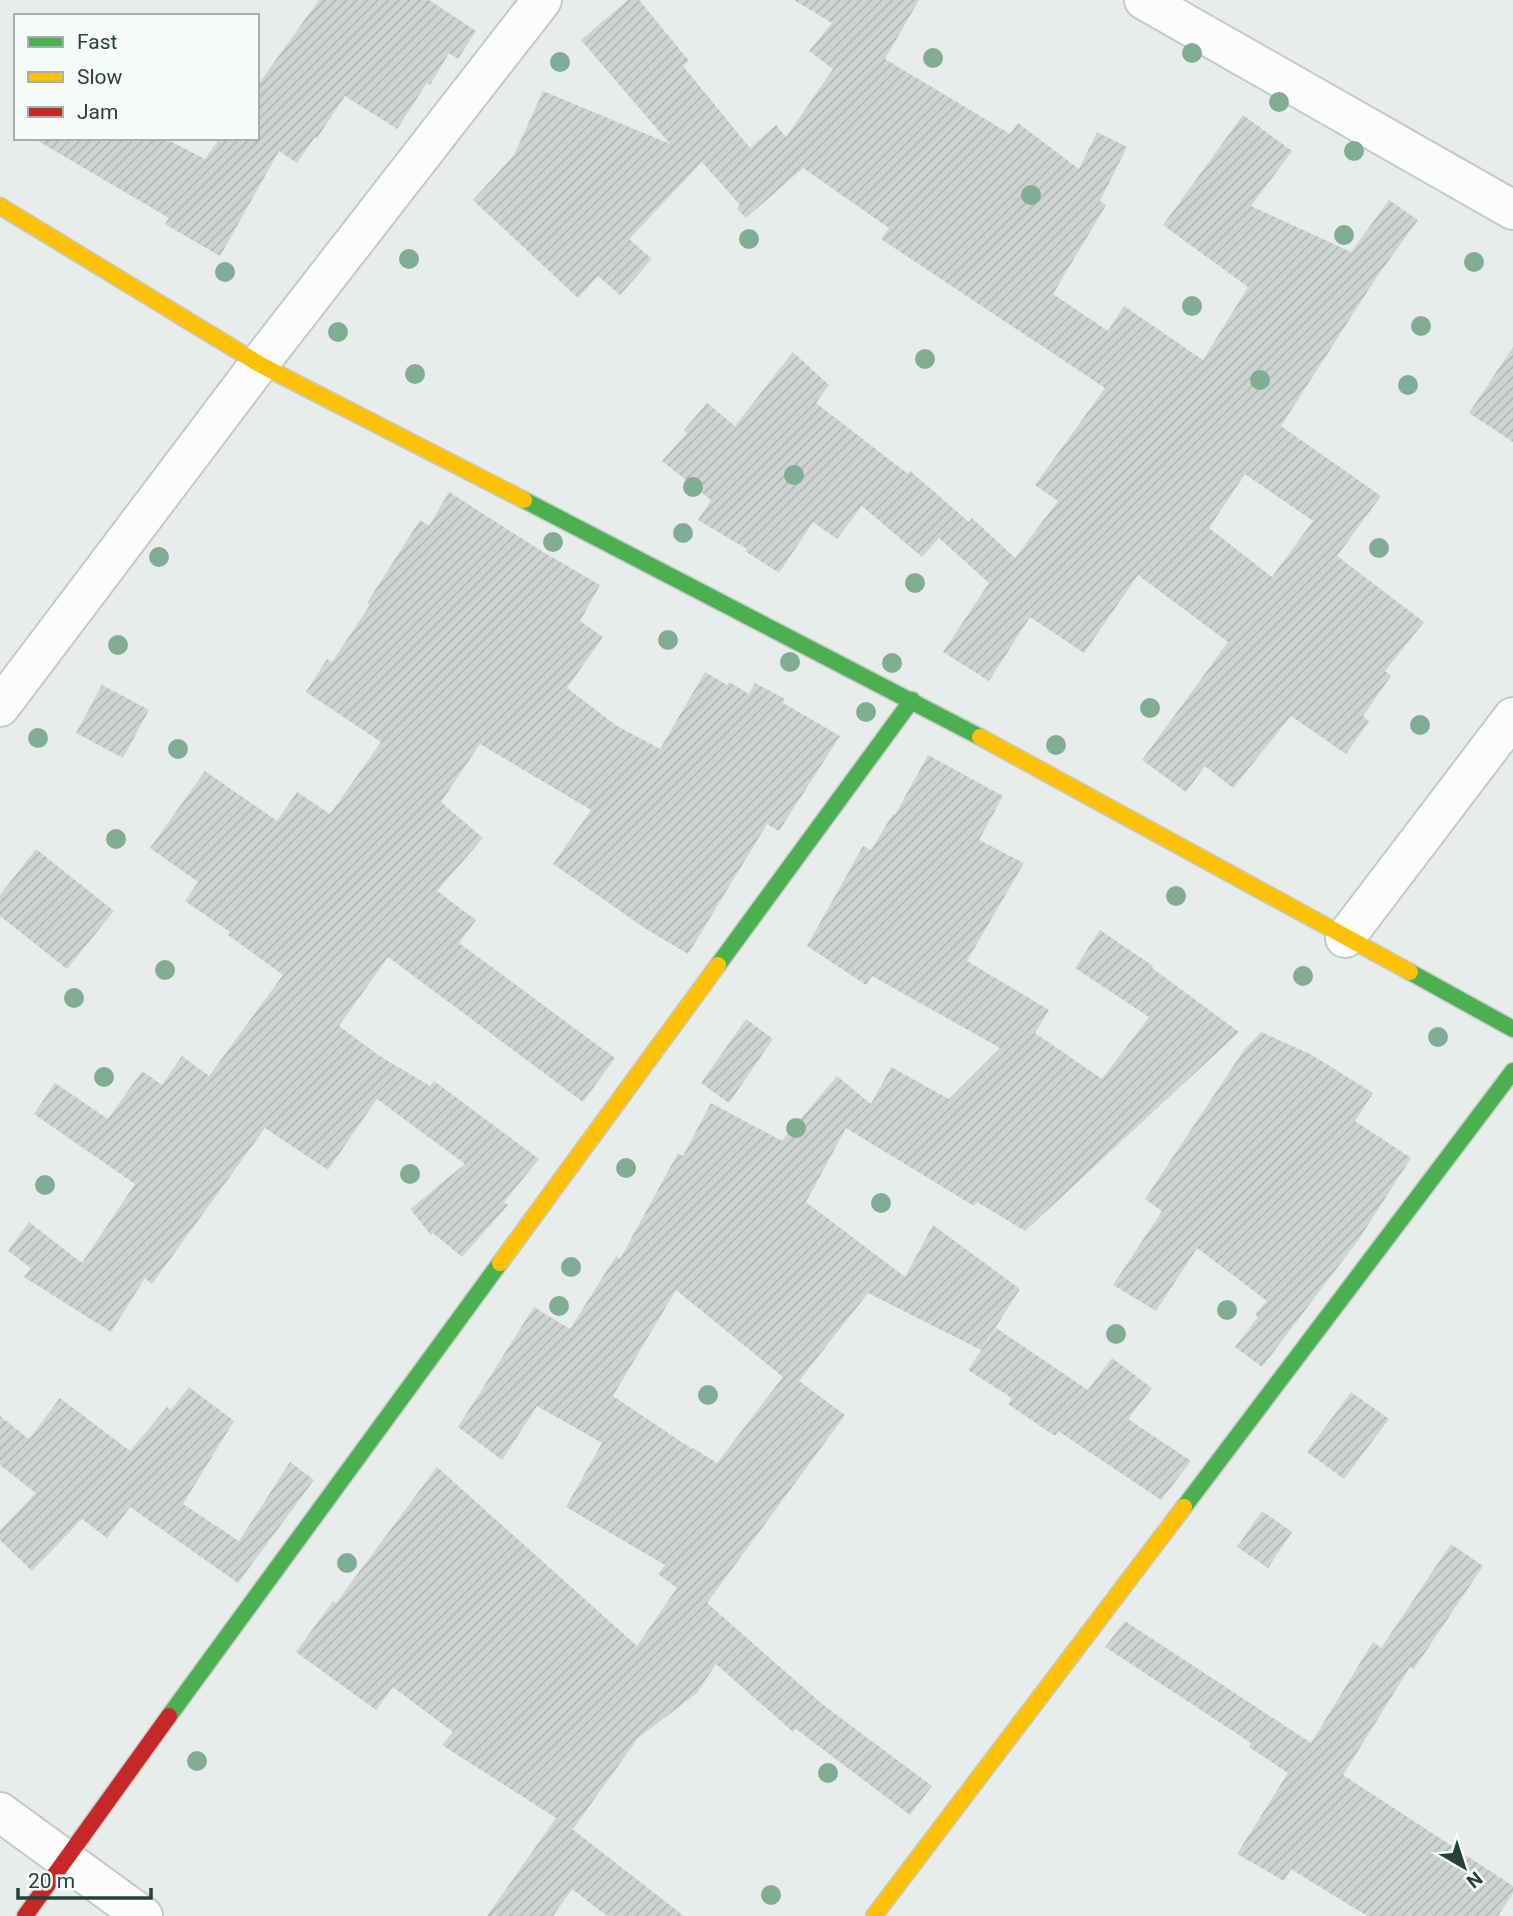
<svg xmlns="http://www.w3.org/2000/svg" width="1513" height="1916" font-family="Roboto,sans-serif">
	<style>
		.building { fill: url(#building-hatch); fill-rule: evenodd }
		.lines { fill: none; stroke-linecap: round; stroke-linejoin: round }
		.street-casing { stroke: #c5cac8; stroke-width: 42 }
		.fast-casing { stroke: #c3cbc8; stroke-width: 19 }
		.slow-casing { stroke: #c3cbc8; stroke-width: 19 }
		.jam-casing { stroke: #c3cbc8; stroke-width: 19 }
		.street { stroke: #fcfcfc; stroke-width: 38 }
		.fast { stroke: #4caf50; stroke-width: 16 }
		.slow { stroke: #ffc107; stroke-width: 16 }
		.jam { stroke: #c62828; stroke-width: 16 }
		.tree { fill: #81ae93 }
	</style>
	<defs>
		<pattern id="building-hatch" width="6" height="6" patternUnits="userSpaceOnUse" patternTransform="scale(1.75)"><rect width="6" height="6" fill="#cfd4d2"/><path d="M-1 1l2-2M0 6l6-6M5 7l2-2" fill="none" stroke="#b2b7b5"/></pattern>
	</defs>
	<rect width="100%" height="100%" fill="#e8edeb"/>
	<!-- building -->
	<g class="building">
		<path d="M319,0H429L476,31L458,59L449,53L430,85L427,83L397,129L345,96L317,138L315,137L297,163L279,151L220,256L165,224L169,218L33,138H164L205,159L220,138H260L257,136V86Z"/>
		<path d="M628,0H639L689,61L683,66L750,148L776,125L786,137L833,69L809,51L832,23L794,0H919L885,59L1010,134L1018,123L1079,169L1097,132L1127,147L1100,201L1106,205L1053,294L1108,331L1124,306L1203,360L1248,287L1163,225L1243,115L1292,151L1251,206L1351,252L1389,200L1418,220L1376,278L1281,426L1381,496L1337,556L1424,622L1385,671L1391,676L1363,716L1369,721L1346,754L1291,716L1233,788L1205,766L1186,792L1142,760L1228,642L1138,575L1084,653L1030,617L989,681L943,652L989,583L939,538L922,557L862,506L837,539L813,522L779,573L745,551L747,549L698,520L711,500L662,461L687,433L684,430L707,403L735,426L793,352L829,385L816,403L908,474L910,471L969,522L972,518L1015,558L1058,501L1035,485L1105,388L881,239L889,228L803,168L746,218L737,209L740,205L702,162L629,239L652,259L620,295L598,276L578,298L473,200L514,155L543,91L670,144L581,40ZM1245,474L1313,521L1272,577L1209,528Z"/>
		<path d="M1513,347V442L1469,413Z"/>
		<path d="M449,492L543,552L600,585L580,621L603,637L567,688L617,726L660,749L705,672L727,685L729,682L749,694L755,683L785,699L783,703L840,736L779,831L767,824L688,954L646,929L553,864L591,810L480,744L441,802L483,838L437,891L476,920L459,943L615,1058L583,1102L388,957L339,1026L378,1055L430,1086L434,1081L539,1159L504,1202L508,1205L462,1257L433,1233L431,1235L410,1209L465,1164L377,1099L328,1170L265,1128L152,1284L145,1278L111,1332L24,1277L31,1268L8,1251L29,1222L82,1263L135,1184L34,1114L55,1083L108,1119L142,1071L162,1085L182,1056L209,1076L283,975L228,935L230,932L185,901L198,882L150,848L205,771L277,821L297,792L330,814L381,742L306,692L327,659L332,662L370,605L367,603L420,520L429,526Z"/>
		<path d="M102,685L149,710L123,758L76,733Z"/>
		<path d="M928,755L1003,796L979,840L1024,863L967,961L1049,1010L1035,1033L1102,1079L1149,1017L1075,968L1100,930L1153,966L1152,968L1239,1032L1025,1231L977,1202L974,1206L846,1128L806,1202L905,1277L933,1225L1020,1289L981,1350L868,1293L799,1381L845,1415L707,1603L822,1704L932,1786L910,1815L796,1729L793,1732L716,1664L697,1693L638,1738L573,1829L563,1822L684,1916H607L572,1889L553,1916H487L556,1818L442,1745L453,1732L393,1687L376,1710L296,1652L333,1601L336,1603L437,1467L637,1646L677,1588L658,1574L665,1565L566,1507L602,1443L537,1406L502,1460L458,1427L534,1307L570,1329L616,1256L620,1259L678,1153L683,1156L711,1103L782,1141L837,1076L871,1104L891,1067L949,1099L1000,1048L872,976L866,985L807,946L863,846L871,850L893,814L895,815ZM676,1290L783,1377L717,1463L693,1448L692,1449L613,1396Z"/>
		<path d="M36,849L114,911L67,969L0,916V895Z"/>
		<path d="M746,1019L773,1039L729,1103L701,1083Z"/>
		<path d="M1261,1032L1312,1055L1373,1093L1355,1121L1411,1158L1359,1239L1262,1367L1235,1347L1258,1317L1255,1314L1267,1301L1197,1248L1156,1311L1113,1285L1162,1211L1145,1199L1244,1050Z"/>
		<path d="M996,1328L1088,1390L1112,1358L1152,1388L1128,1419L1191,1461L1161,1500L1058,1431L1055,1436L1008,1404L1012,1398L968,1370Z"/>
		<path d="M189,1387L234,1421L183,1504L239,1541L290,1462L314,1480L238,1583L130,1507L107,1538L82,1519L32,1571L0,1540V1530L36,1493L0,1465V1416L29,1439L60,1398L130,1451L167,1407L171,1410Z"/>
		<path d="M1351,1392L1389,1419L1344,1479L1307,1452Z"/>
		<path d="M1262,1511L1292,1532L1268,1568L1237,1547Z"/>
		<path d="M1451,1544L1483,1566L1414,1669L1410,1667L1343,1775L1513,1886V1893L1498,1916H1367L1291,1869L1284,1881L1237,1854L1288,1773L1249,1747L1251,1743L1105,1647L1125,1621L1311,1743L1373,1642L1381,1648Z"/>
	</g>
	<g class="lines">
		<defs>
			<g id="street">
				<path d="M1144,0L1513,210"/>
				<path d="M0,707L259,364L542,0"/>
				<path d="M1345,938L1513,717"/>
				<path d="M0,1812L143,1916"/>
			</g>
			<g id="fast">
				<path d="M524,500L980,737"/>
				<path d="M718,965L912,700"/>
				<path d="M1410,972L1513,1029"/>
				<path d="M1184,1507L1513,1071"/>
				<path d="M169,1716L500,1263"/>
			</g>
			<g id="slow">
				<path d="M0,206L259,364L524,500"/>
				<path d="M980,737L1410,972"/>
				<path d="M500,1263L718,965"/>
				<path d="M874,1916L1184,1507"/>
			</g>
			<path id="jam" d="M25,1916L169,1716"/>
		</defs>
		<!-- street casing -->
		<use href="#street" class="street-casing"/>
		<!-- fast casing -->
		<use href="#fast" class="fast-casing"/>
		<!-- slow casing -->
		<use href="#slow" class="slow-casing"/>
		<!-- jam casing -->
		<use href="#jam" class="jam-casing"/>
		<!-- street -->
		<use href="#street" class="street"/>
		<!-- fast -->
		<use href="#fast" class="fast"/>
		<!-- slow -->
		<use href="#slow" class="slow"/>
		<!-- jam -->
		<use href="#jam" class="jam"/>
	</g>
	<!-- trees -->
	<g class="tree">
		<circle cx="1192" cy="53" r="10"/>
		<circle cx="933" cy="58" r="10"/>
		<circle cx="560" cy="62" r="10"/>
		<circle cx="1279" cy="102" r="10"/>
		<circle cx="1354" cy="151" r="10"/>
		<circle cx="1031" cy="195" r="10"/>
		<circle cx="1344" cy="235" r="10"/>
		<circle cx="749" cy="239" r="10"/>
		<circle cx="409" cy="259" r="10"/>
		<circle cx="1474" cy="262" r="10"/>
		<circle cx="225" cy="272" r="10"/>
		<circle cx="1192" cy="306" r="10"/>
		<circle cx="1421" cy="326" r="10"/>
		<circle cx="338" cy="332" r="10"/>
		<circle cx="925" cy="359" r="10"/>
		<circle cx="415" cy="374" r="10"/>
		<circle cx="1260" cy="380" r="10"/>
		<circle cx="1408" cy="385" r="10"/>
		<circle cx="794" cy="475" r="10"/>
		<circle cx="693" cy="487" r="10"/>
		<circle cx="683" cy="533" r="10"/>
		<circle cx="553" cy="542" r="10"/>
		<circle cx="1379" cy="548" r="10"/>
		<circle cx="159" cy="557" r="10"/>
		<circle cx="915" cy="583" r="10"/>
		<circle cx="668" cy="640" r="10"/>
		<circle cx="118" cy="645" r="10"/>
		<circle cx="790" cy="662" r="10"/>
		<circle cx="892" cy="663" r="10"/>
		<circle cx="1150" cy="708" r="10"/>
		<circle cx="866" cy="712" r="10"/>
		<circle cx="1420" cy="725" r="10"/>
		<circle cx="38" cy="738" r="10"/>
		<circle cx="1056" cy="745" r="10"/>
		<circle cx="178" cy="749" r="10"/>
		<circle cx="116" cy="839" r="10"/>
		<circle cx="1176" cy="896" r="10"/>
		<circle cx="165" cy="970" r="10"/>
		<circle cx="1303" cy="976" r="10"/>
		<circle cx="74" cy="998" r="10"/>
		<circle cx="1438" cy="1037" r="10"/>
		<circle cx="104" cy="1077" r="10"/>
		<circle cx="796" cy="1128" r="10"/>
		<circle cx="626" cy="1168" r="10"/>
		<circle cx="410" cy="1174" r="10"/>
		<circle cx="45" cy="1185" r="10"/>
		<circle cx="881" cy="1203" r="10"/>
		<circle cx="571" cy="1267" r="10"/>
		<circle cx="559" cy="1306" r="10"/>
		<circle cx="1227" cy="1310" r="10"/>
		<circle cx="1116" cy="1334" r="10"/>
		<circle cx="708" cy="1395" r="10"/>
		<circle cx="347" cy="1563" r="10"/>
		<circle cx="197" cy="1761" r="10"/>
		<circle cx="828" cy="1773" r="10"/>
		<circle cx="771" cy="1895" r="10"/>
	</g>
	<!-- legend -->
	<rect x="14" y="14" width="245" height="126" fill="#f7fbf9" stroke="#a3b1ad" stroke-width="2"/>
	<rect x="28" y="37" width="35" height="10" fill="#4caf50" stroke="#a3b1ad" stroke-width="2"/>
	<text x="77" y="49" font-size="21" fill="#24423a">Fast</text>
	<rect x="28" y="72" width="35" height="10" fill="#ffc107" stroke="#a3b1ad" stroke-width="2"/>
	<text x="77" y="84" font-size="21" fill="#24423a">Slow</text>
	<rect x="28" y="107" width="35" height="10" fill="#c62828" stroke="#a3b1ad" stroke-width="2"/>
	<text x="77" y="119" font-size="21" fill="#24423a">Jam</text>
	<!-- north arrow -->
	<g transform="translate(1464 1867) rotate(141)" stroke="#f7fbf9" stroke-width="5" paint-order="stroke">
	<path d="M0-5L12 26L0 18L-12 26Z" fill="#24423a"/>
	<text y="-10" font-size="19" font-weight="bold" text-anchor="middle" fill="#24423a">N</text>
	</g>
	<!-- scale -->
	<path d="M18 1888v10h133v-10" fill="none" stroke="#24423a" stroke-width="3.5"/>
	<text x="28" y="1888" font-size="21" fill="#24423a" stroke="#f7fbf9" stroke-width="5" paint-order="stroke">20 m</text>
</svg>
